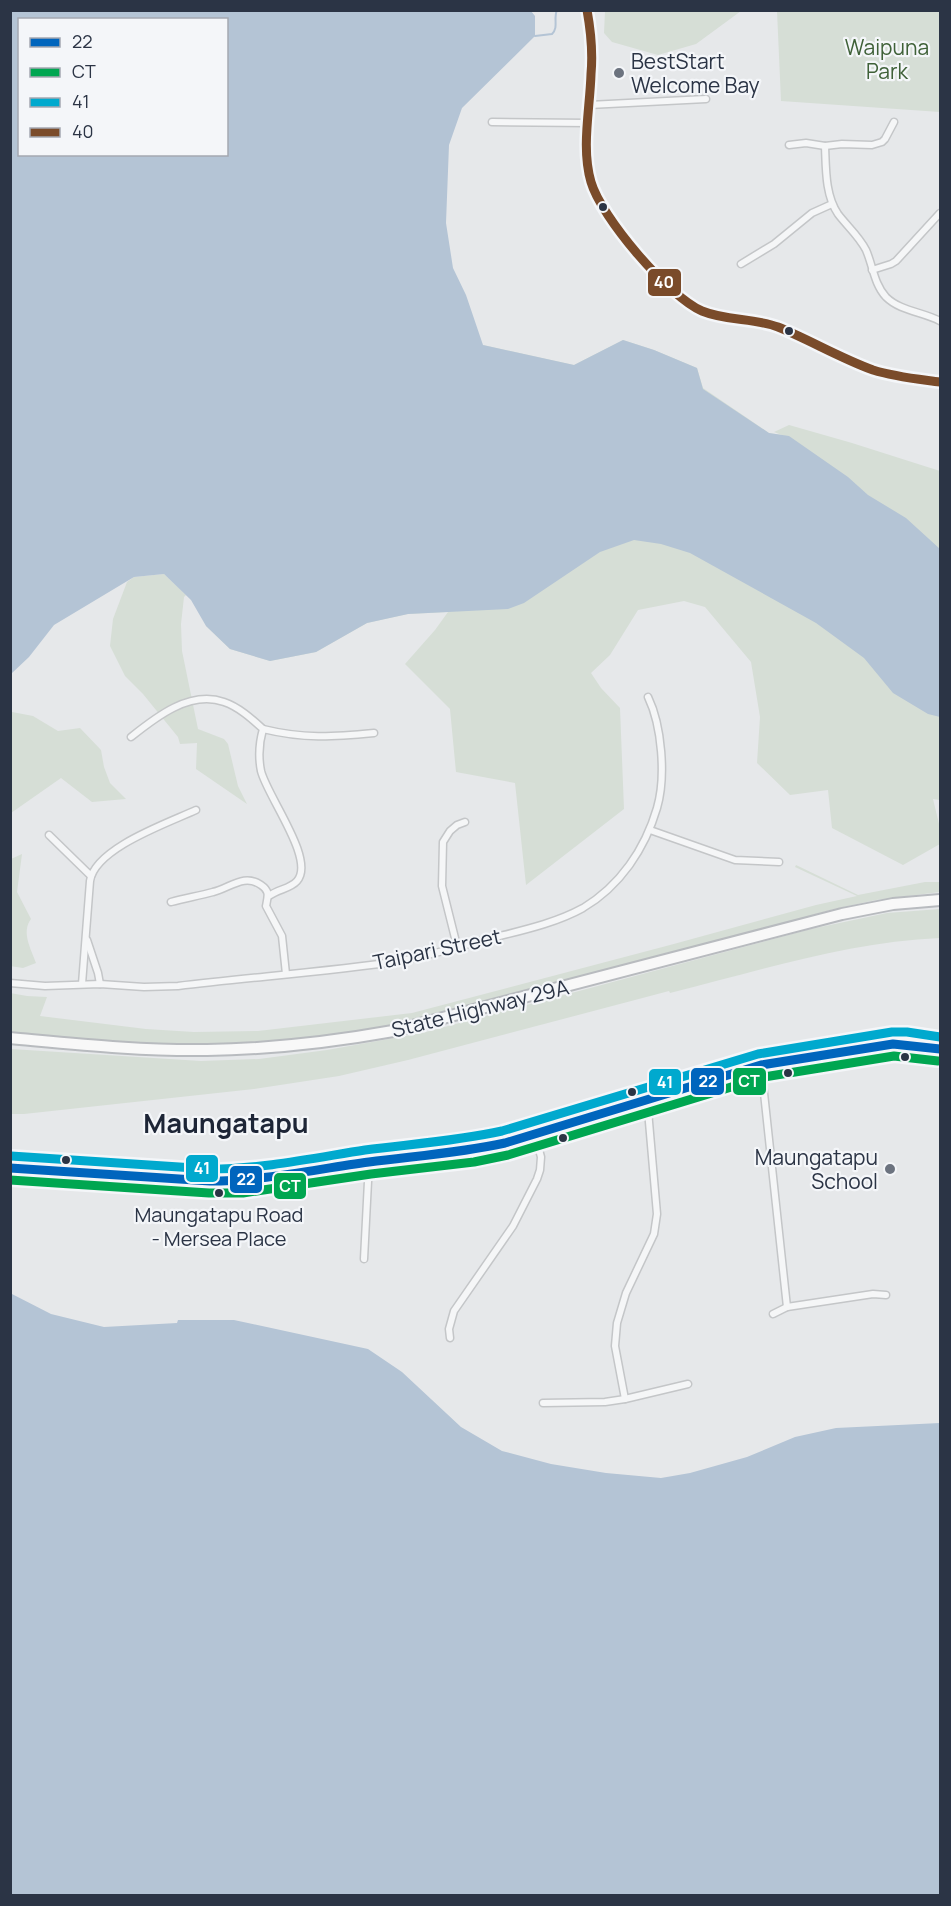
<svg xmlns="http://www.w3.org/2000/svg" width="951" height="1906" font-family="Manrope,sans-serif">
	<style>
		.green { fill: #d6ded6 }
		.water { fill: #b4c4d5; fill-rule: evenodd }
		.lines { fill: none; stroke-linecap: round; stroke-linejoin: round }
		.stream { stroke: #b4c4d5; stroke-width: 2 }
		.minor-casing { stroke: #c4c6c8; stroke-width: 9 }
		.tertiary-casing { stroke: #c4c6c8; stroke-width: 10 }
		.secondary-casing { stroke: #c4c6c8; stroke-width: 11 }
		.trunk-casing { stroke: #b8bbbf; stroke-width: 14 }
		.minor { stroke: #f5f6f7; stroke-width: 6 }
		.tertiary { stroke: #f5f6f7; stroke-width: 8 }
		.secondary { stroke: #f8f8f8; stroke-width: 8 }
		.trunk { stroke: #f8f8f8; stroke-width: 10 }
		.bus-1-casing { stroke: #f4f6f9; stroke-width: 14 }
		.bus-2-casing { stroke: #f4f6f9; stroke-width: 14 }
		.bus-3-casing { stroke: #f4f6f9; stroke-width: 14 }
		.bus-4-casing { stroke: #f4f6f9; stroke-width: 14 }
		.bus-1 { stroke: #0065bd; stroke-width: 9 }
		.bus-2 { stroke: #00a651; stroke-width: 9 }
		.bus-3 { stroke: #00a9ce; stroke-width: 9 }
		.bus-4 { stroke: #7a4b2a; stroke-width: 9 }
		.poi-dot { fill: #6c737f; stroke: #f4f6f9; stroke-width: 2 }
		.bus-dot { fill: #2b3445; stroke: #f4f6f9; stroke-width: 2 }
		.labels { text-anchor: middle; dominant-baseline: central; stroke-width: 4.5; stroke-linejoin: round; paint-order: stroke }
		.bus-label { font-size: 20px; fill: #2b3445; stroke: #f4f6f9 }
		.park-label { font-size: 21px; fill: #3f6138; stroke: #f4f6f9 }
		.poi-label { font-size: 21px; fill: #2b3445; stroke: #f4f6f9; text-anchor: start }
		.street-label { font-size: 21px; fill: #2b3445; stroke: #f4f6f9 }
		.district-label { font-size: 27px; font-weight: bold; fill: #1d2536; stroke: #f4f6f9 }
		.line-badge { stroke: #f4f6f9; stroke-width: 2 }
		.badge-label { font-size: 16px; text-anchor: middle; font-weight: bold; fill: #fff }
	</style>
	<rect width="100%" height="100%" fill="#e6e8ea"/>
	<!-- green -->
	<g class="green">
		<path d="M605,11V10L741,11L696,44L658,55L612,42L604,33Z"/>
		<path d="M777,11H940V112L781,101Z"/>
		<path d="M623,340L654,350L697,368L703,388L769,433L782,435L774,432L789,425L852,443L940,471V659L483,345L574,365Z"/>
		<path d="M573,463L940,680V800L933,799L940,828V844L903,865L832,828L828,790L790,795L757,763L760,717L751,662L705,607L684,601L638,610L610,655L591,673L601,688L620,708L624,809L526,885L515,783L456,772L450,709L405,664L435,630L448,612L408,614L367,623L316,652L270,661L230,649L206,626Z"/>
		<path d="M164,574L186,595L184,597L181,624L182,651L198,729L224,739L228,744L238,786L247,804L196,769L197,743L180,744L178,737L143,694L125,676L110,646L113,619L127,582L134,577Z"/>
		<path d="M12,712L33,716L58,731L80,728L101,750L104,767L110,783L126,799L92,802L61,778L11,813L10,713Z"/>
		<path d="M22,854L17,892L31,919C21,932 31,949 36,963L23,968L10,966L11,859Z"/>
		<path d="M796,865L858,895L925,882H940V892L876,900L834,909L617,969L385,1029L302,1040L205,1046L153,1044L11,1033L10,993L27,996L47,997L40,1016L146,1029L194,1032L258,1031L412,1013L670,945L816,905L857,896L795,867Z"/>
		<path d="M940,909V938C848,942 759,971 670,993L669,991L408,1060L339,1076L254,1089L24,1114H11V1049L201,1061L259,1059L327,1050L422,1033L811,929L887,913Z"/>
	</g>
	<!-- water -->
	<g class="water">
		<path d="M11,10L531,11L535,16V36L462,108L449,145L446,223L453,268L466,295L483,345L574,365L623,340L654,350L697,368L703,389L769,433L789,436L848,477L868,495L906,518L940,549V717L928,714L893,693L864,658L816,623L690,553L661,544L634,540L600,552L524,603L508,609L408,614L367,623L316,652L270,661L230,649L206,626L191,600L164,574L134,577L54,625L29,657L11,674ZM20,20H226V154H20Z"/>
		<path d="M10,1293L51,1314L104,1327L177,1323L178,1320H234L368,1349L402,1372L461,1427L502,1451L551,1464L606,1473L661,1478L690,1473L747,1457L795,1437L836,1428L940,1423V1895H11Z"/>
	</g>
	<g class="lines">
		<!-- stream -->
		<path class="stream" d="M535,36L552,34C559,27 553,19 557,10"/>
		<defs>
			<g id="minor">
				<path d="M589,105L706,99"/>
				<path d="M492,122L589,123"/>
				<path d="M789,145L806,143L825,146L842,144L872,145L882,142L885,139L894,122"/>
				<path d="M825,146C826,168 825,195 838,214C847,226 859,236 866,250C873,266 874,284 886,297C900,311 923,312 940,321"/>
				<path d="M741,264L774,244L812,213L832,204"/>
				<path d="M872,270L891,264L896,261L940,213"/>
				<path d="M263,729C304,739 332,737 374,733"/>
				<path d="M131,737C156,717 190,690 224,702C239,707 252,719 263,729C259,743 258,756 261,771C267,796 316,860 297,881C290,889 278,889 269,896"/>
				<path d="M650,830L735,860L779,862"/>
				<path d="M49,835L91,876"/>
				<path d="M171,902C185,898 199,896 213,892C230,888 244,873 261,885C270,891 268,896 266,906L282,936L286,974"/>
				<path d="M87,940L98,973L100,984"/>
				<path d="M457,946L442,886L443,842L450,831L457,825L465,822"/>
				<path d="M10,983L45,986L100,984L144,987L178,986C252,977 326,972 400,961C429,956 459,946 488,939C519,931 554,924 583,908C620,886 645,849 657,808C666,777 662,726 648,697"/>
				<path d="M82,984L90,881C95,848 168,823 196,810"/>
				<path d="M761,1065L787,1307"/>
				<path d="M364,1259L369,1162"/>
				<path d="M773,1314L787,1307L873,1294L886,1295"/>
				<path d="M450,1338L449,1329L454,1311L513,1226L537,1179L540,1170L541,1157L535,1135"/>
				<path d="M625,1399L615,1346L617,1323L626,1293L654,1234L657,1214L647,1099"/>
				<path d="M543,1403L605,1402L625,1399L688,1384"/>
			</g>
			<path id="tertiary" d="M10,1168L210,1181H242L369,1162L473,1150L505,1143L761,1065L893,1044H905L940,1049"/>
			<path id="secondary" d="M587,10C602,67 578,126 591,182C598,212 667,291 694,307C718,321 748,318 774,326C788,331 801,339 815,345C834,354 854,363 874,370C895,377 918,379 940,382"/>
			<path id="trunk" d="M10,1038C76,1044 141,1051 207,1050C270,1049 332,1042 393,1031L842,914L893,904L940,900"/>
		</defs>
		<!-- minor casing -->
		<use href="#minor" class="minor-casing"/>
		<!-- tertiary casing -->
		<use href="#tertiary" class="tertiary-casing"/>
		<!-- secondary casing -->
		<use href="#secondary" class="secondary-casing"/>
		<!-- trunk casing -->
		<use href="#trunk" class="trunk-casing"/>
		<!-- minor -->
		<use href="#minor" class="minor"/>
		<!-- tertiary -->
		<use href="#tertiary" class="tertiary"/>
		<!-- secondary -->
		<use href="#secondary" class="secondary"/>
		<!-- trunk -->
		<use href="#trunk" class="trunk"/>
		<defs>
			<path id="bus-1" d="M10,1168L210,1181C264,1181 316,1169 369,1162C415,1156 460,1153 505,1143L761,1065L893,1044L940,1049"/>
			<path id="bus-2" d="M10,1180L209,1193H243L371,1174L474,1162L508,1155L764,1077L894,1056L938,1061"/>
			<path id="bus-3" d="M11,1156L210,1169C262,1169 314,1158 365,1150C411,1144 457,1141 502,1131L758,1054L892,1032H907L940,1037"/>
			<path id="bus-4" d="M587,10C591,32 593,52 591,74C590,109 581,148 591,182C601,217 669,297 702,311C726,321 754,318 778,327C810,340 840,358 873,370C895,377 918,379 940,382"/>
		</defs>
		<!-- bus-1 casing -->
		<use href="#bus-1" class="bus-1-casing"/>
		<!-- bus-2 casing -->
		<use href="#bus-2" class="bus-2-casing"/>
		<!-- bus-3 casing -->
		<use href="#bus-3" class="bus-3-casing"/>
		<!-- bus-4 casing -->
		<use href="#bus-4" class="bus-4-casing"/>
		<!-- bus-1 -->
		<use href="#bus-1" class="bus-1"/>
		<!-- bus-2 -->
		<use href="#bus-2" class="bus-2"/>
		<!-- bus-3 -->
		<use href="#bus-3" class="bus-3"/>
		<!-- bus-4 -->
		<use href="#bus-4" class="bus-4"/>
	</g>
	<!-- markers -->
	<g class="poi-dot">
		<circle cx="619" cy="73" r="6"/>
		<circle cx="890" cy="1169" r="6"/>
	</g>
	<g class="bus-dot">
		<circle cx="603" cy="207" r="5"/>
		<circle cx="789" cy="331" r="5"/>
		<circle cx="905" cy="1057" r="5"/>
		<circle cx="788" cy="1073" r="5"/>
		<circle cx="632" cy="1092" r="5"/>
		<circle cx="563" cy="1138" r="5"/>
		<circle cx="66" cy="1160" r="5"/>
		<circle cx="219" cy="1193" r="5"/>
	</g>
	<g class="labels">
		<!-- bus labels -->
		<g class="bus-label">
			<text x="219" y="1214">Maungatapu Road<tspan x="219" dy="24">- Mersea Place</tspan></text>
		</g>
		<!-- park labels -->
		<g class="park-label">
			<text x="887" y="47">Waipuna<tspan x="887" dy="24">Park</tspan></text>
		</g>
		<!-- poi labels -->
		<g class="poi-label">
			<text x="631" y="61">BestStart<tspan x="631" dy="24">Welcome Bay</tspan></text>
			<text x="878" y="1157" text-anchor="end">Maungatapu<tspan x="878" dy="24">School</tspan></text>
		</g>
		<!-- street labels -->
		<g class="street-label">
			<text transform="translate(437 949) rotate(-12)">Taipari Street</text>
			<text transform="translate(480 1008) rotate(-14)">State Highway 29A</text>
		</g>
		<!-- district labels -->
		<g class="district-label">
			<text x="226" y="1122">Maungatapu</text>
		</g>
	</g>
	<g class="line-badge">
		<rect x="647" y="268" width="35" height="29" rx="6" fill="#7a4b2a"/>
		<rect x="690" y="1067" width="35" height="29" rx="6" fill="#0065bd"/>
		<rect x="732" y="1067" width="35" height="29" rx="6" fill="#00a651"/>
		<rect x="648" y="1068" width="34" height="28" rx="6" fill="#00a9ce"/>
		<rect x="185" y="1154" width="34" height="29" rx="6" fill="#00a9ce"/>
		<rect x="229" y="1165" width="34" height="29" rx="6" fill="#0065bd"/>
		<rect x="273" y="1172" width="34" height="28" rx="6" fill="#00a651"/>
	</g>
	<g class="badge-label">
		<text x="664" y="288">40</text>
		<text x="708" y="1087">22</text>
		<text x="749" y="1087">CT</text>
		<text x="665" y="1088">41</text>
		<text x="202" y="1174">41</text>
		<text x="246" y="1185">22</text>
		<text x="290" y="1192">CT</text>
	</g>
	<!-- border -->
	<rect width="951" height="1906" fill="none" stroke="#2b3445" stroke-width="24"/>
	<!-- legend -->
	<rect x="18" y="18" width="210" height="138" fill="#f4f6f9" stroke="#a4a8b1" stroke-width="1.5"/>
	<rect x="30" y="38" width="30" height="9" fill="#0065bd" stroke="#a4a8b1" stroke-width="1.5"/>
	<text x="72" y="48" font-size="18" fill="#2b3445">22</text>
	<rect x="30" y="68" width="30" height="9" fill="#00a651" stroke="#a4a8b1" stroke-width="1.5"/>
	<text x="72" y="78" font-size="18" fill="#2b3445">CT</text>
	<rect x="30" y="98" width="30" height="9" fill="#00a9ce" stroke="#a4a8b1" stroke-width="1.5"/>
	<text x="72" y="108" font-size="18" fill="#2b3445">41</text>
	<rect x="30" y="128" width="30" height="9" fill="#7a4b2a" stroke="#a4a8b1" stroke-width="1.5"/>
	<text x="72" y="138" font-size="18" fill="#2b3445">40</text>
</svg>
